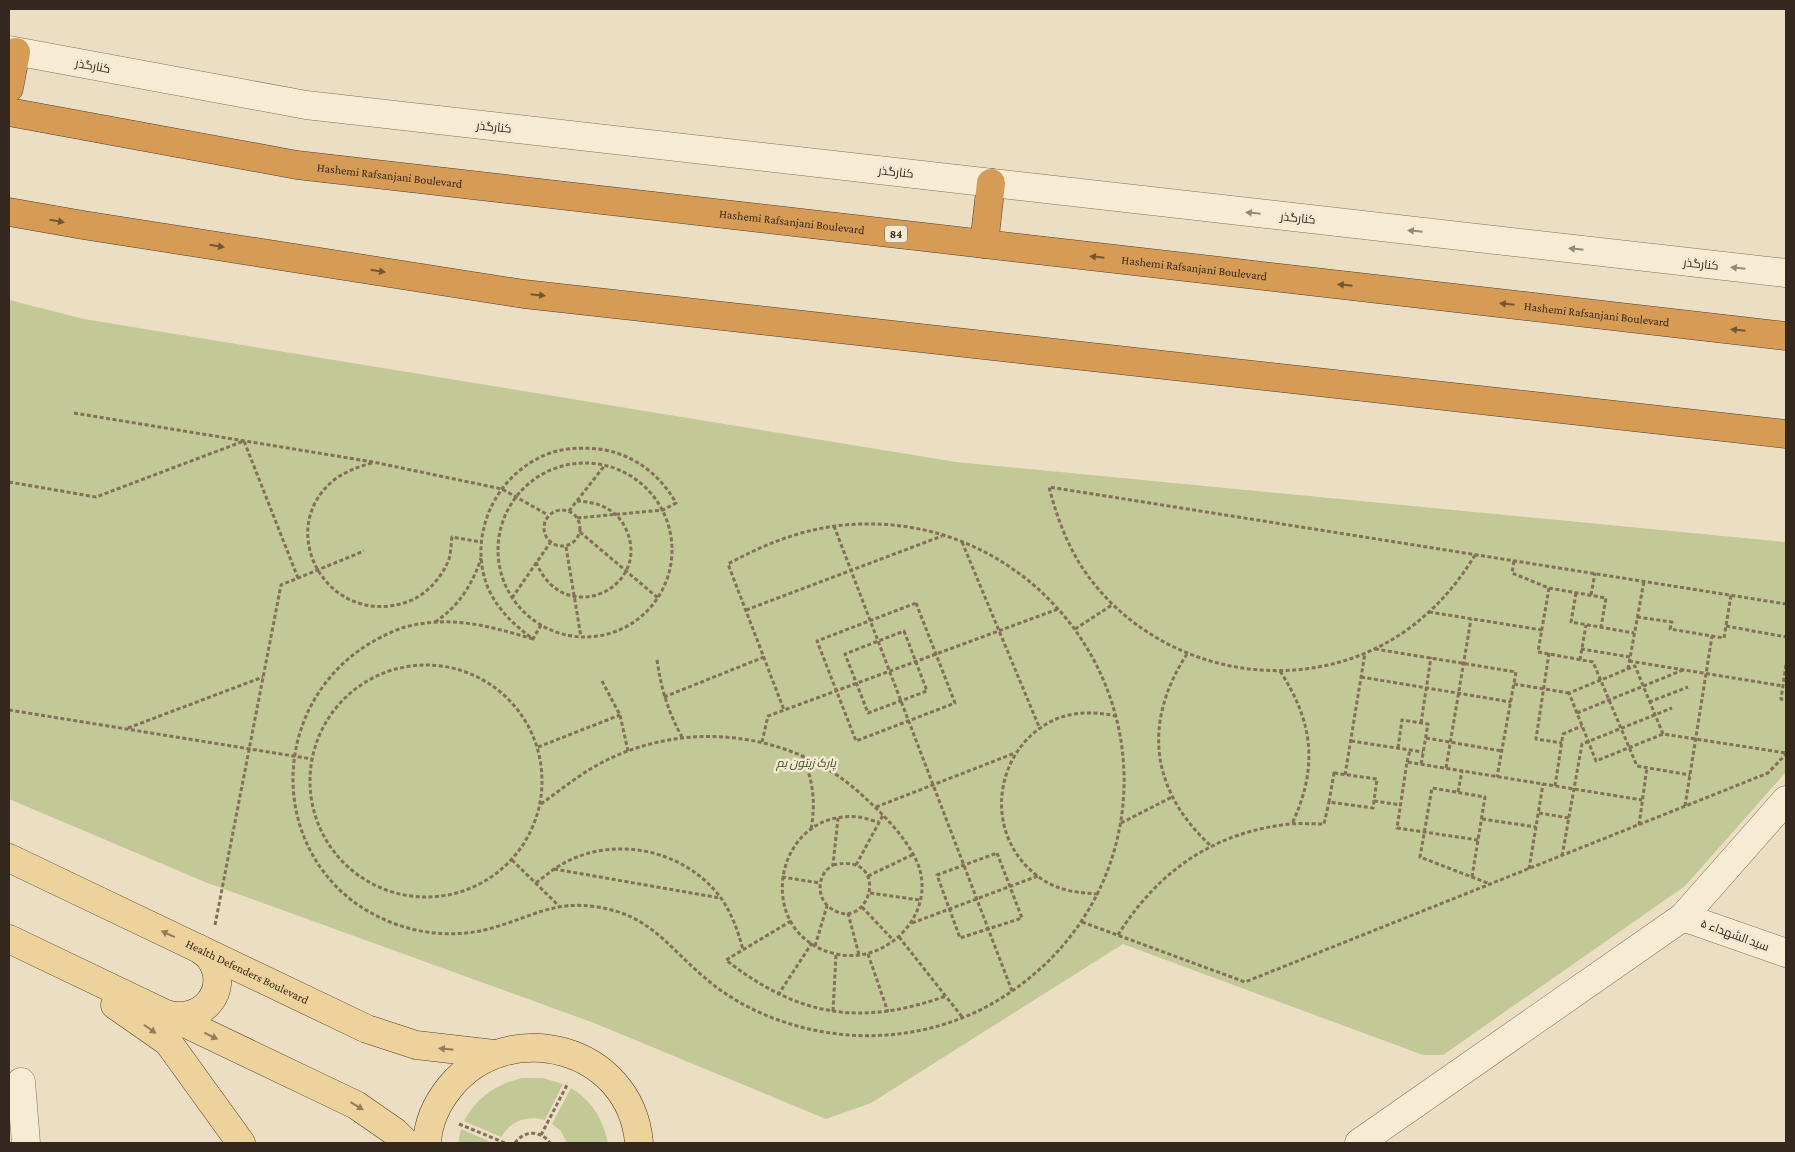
<svg xmlns="http://www.w3.org/2000/svg" width="1795" height="1152" font-family="'Crimson Pro',Cairo,serif">
	<style>
		.green { fill: #c3c897 }
		.lines { fill: none; stroke-linecap: round; stroke-linejoin: round }
		.minor-casing { stroke: #846f5a; stroke-width: 29 }
		.major-casing { stroke: #523e2e; stroke-width: 29 }
		.highway-casing { stroke: #523e2e; stroke-width: 29 }
		.path { stroke: #846f5a; stroke-width: 3; stroke-dasharray: 4 2.5; stroke-linecap: butt }
		.minor { stroke: #f6ecd4; stroke-width: 28 }
		.major { stroke: #edd29b; stroke-width: 28 }
		.highway { stroke: #d69c56; stroke-width: 28 }
		.oneway { fill: #958a79 }
		.oneway2 { fill: #755634 }
		.oneway3 { fill: #907d5c }
		.labels { text-anchor: middle; dominant-baseline: central; stroke-width: 5; stroke-linejoin: round; paint-order: stroke }
		.shield { fill: #f3e8d1; stroke: #6d6254; stroke-width: 1 }
		.shield-label { font-size: 11px; font-weight: bold; fill: #34281e }
		.street-label { font-size: 12px; fill: #34281e; stroke: #f3e8d1 }
		.park-label { font-size: 12px; font-style: italic; fill: #465025; stroke: #f3e8d1 }
	</style>
	<rect width="100%" height="100%" fill="#ebdec2"/>
	<!-- green -->
	<g class="green">
		<path d="M9,300L84,319L956,462L1786,542V772L1685,886L1443,1055H1423L1123,944L871,1103L826,1119L594,1023L205,882L9,799Z"/>
		<path d="M522,1078H543L563,1084L545,1120C526,1115 511,1121 501,1137L464,1121C476,1098 496,1084 522,1078Z"/>
		<path d="M571,1088C592,1101 603,1119 608,1143H567L561,1131L552,1124Z"/>
		<path d="M461,1129L493,1143H458Z"/>
	</g>
	<g class="lines">
		<defs>
			<g id="minor">
				<path d="M9,50L306,105L1786,273"/>
				<path d="M1683,917L1786,953"/>
				<path d="M21,1082L26,1143"/>
				<path d="M1359,1143L1683,917L1786,800"/>
			</g>
			<g id="major">
				<path id="s1" d="M9,858L367,1029L416,1045L494,1054"/>
				<path d="M9,939L356,1105L395,1132L406,1143"/>
				<path d="M115,1005L168,1042L241,1143"/>
				<path d="M166,1014C201,1025 232,990 210,958C207,954 202,951 198,948"/>
				<path d="M427,1143C428,1123 437,1103 450,1087C509,1015 631,1047 639,1143"/>
			</g>
			<g id="highway">
				<path d="M9,88L16,52"/>
				<path id="s2" d="M9,112L297,165L1786,336"/>
				<path d="M9,212L83,225L524,294L1786,434"/>
				<path d="M984,244L991,183"/>
			</g>
		</defs>
		<!-- minor casing -->
		<use href="#minor" class="minor-casing"/>
		<!-- major casing -->
		<use href="#major" class="major-casing"/>
		<!-- highway casing -->
		<use href="#highway" class="highway-casing"/>
		<!-- path -->
		<g class="path">
			<path d="M74,413L373,462L502,489L548,515"/>
			<circle cx="585" cy="550" r="87"/>
			<path d="M372,463C358,467 346,471 334,480C273,529 327,629 407,602C425,596 442,578 449,559C451,552 451,544 452,537L481,542"/>
			<path d="M9,482L96,497L244,441L298,578"/>
			<circle cx="562" cy="528" r="18"/>
			<path d="M569,511L605,465"/>
			<path d="M834,526L1012,991"/>
			<path d="M580,532L658,598"/>
			<path d="M962,542L1040,729"/>
			<path d="M566,547L581,637"/>
			<path d="M1475,555C1457,585 1434,611 1404,632C1306,699 1169,676 1095,585C1071,556 1058,522 1049,487L1786,604"/>
			<path d="M1514,561L1512,573L1549,588L1606,598L1601,627"/>
			<path d="M536,562C564,631 655,587 625,527C615,508 597,502 577,501"/>
			<path d="M1549,588L1538,652L1593,662L1637,766L1690,775"/>
			<path d="M1576,593L1571,622L1634,633"/>
			<path d="M1591,595L1595,573"/>
			<path d="M512,598L550,543"/>
			<path d="M916,603L955,703L856,741L817,641Z"/>
			<path d="M746,610L942,536"/>
			<path d="M1429,612L1542,630"/>
			<path d="M1637,617L1672,622L1670,629L1724,638L1731,595"/>
			<path d="M435,622C458,607 473,584 481,558"/>
			<path d="M541,625L533,639C514,625 498,610 488,588C467,536 495,476 545,455C564,447 586,447 605,450C636,456 661,476 676,503L663,510L577,518"/>
			<path d="M1726,626L1786,637"/>
			<path d="M1075,629L1112,605"/>
			<path d="M904,631L927,691L868,713L845,654Z"/>
			<path d="M533,639C489,626 451,615 405,627C387,633 368,643 353,655C275,717 272,836 350,899C390,930 443,942 492,928C532,917 553,900 598,907C651,916 666,945 704,977C731,1001 766,1018 801,1027C868,1045 944,1035 1003,997C1060,961 1101,906 1117,840C1156,677 1029,519 861,524C813,525 770,541 728,564L784,710"/>
			<path d="M1375,649L1516,672L1497,777"/>
			<path d="M1581,649L1630,657"/>
			<path d="M1549,653L1536,739L1562,743"/>
			<path d="M1187,654C1142,723 1151,791 1211,846"/>
			<path d="M657,660C661,688 668,712 682,737"/>
			<path d="M1580,660L1586,625"/>
			<path d="M1629,661L1783,686"/>
			<path d="M1786,665L1781,699L1786,700"/>
			<circle cx="426" cy="781" r="116"/>
			<path d="M1628,669L1644,581"/>
			<path d="M1280,671C1314,723 1318,768 1292,824"/>
			<path d="M1361,677L1511,702"/>
			<path d="M602,681L620,715L628,751"/>
			<path d="M1514,684L1569,693"/>
			<path d="M664,697L764,657"/>
			<path d="M1649,702L1688,687"/>
			<path d="M9,710L312,759"/>
			<path d="M1577,713L1683,670"/>
			<path d="M1421,723L1431,657"/>
			<path d="M128,728L263,677"/>
			<path d="M1663,734L1635,666L1569,693L1596,761L1663,734L1786,753"/>
			<path d="M1426,738L1502,751"/>
			<path d="M1351,741L1423,752"/>
			<path d="M762,742L768,716L1058,609"/>
			<path d="M538,747L620,715"/>
			<path d="M1398,748L1402,720L1428,724L1421,765"/>
			<path d="M802,755C813,780 816,802 811,829"/>
			<path d="M1407,762L1410,750"/>
			<path d="M1446,768L1471,619"/>
			<path d="M1334,773L1377,779L1373,808L1329,802Z"/>
			<path d="M1345,775L1365,653"/>
			<path d="M1555,786L1563,734L1582,726"/>
			<path d="M1458,792L1462,771"/>
			<path d="M1374,801L1401,805"/>
			<path d="M541,804C563,788 585,770 609,759C692,719 796,733 863,796C883,814 910,841 919,867C935,917 885,965 836,954C751,935 773,808 859,817C866,818 873,821 879,822"/>
			<path d="M1685,806L1712,636"/>
			<path d="M876,807L1015,753"/>
			<path d="M1539,813L1569,818"/>
			<path d="M1482,819L1536,827"/>
			<path d="M1121,823L1172,797"/>
			<path d="M1639,825L1647,767"/>
			<path d="M1478,840L1397,828L1407,762L1642,800"/>
			<path d="M997,853L1022,918L960,938L937,875Z"/>
			<path d="M1562,856L1582,744L1672,708"/>
			<path d="M512,860L559,906"/>
			<path d="M833,865C894,851 869,938 829,907C819,899 817,883 825,872C827,869 831,867 833,865L838,818"/>
			<path d="M856,865L883,815"/>
			<path d="M554,869L720,898"/>
			<path d="M1529,869L1543,784"/>
			<path d="M868,876L914,854"/>
			<path d="M782,877L820,883"/>
			<path d="M1472,877L1485,797L1432,788L1420,857L1490,884"/>
			<path d="M536,883C547,874 557,866 570,860C621,836 687,852 721,898C732,914 738,931 743,950"/>
			<path d="M870,893L920,900"/>
			<path d="M1098,894C1084,893 1070,892 1057,887C1043,882 1030,871 1021,860C984,813 1002,743 1056,719C1076,711 1096,712 1116,716"/>
			<path d="M862,907L894,941"/>
			<path d="M848,913L859,955"/>
			<path d="M791,921L726,960C798,1016 859,1027 946,996"/>
			<path d="M1082,922L1245,982L1768,773L1786,754"/>
			<path d="M912,923L1038,876"/>
			<path d="M215,925L281,585L364,551"/>
			<path d="M1118,935C1158,871 1214,832 1290,824C1301,823 1313,824 1324,824L1329,802"/>
			<path d="M899,937L963,1018"/>
			<path d="M815,946L827,906"/>
			<path d="M868,954L888,1012"/>
			<path d="M778,995L812,943"/>
			<path d="M833,1011L836,954"/>
			<path d="M459,1124L505,1143"/>
			<path d="M541,1135L568,1083"/>
			<path d="M515,1143C524,1130 541,1130 550,1143"/>
		</g>
		<!-- minor -->
		<use href="#minor" class="minor"/>
		<!-- major -->
		<use href="#major" class="major"/>
		<!-- highway -->
		<use href="#highway" class="highway"/>
	</g>
	<!-- one-way arrows -->
	<defs><path id="oneway-solid" d="M-6-.8H1V-3.2L6.5 0L1 3.2V.8H-6Z" transform="scale(1.25)"/></defs>
	<g class="oneway">
		<use href="#oneway-solid" transform="translate(1253 213) rotate(-174)"/>
		<use href="#oneway-solid" transform="translate(1415 231) rotate(-174)"/>
		<use href="#oneway-solid" transform="translate(1576 249) rotate(-174)"/>
		<use href="#oneway-solid" transform="translate(1738 268) rotate(-174)"/>
	</g>
	<g class="oneway2">
		<use href="#oneway-solid" transform="translate(57 221) rotate(10)"/>
		<use href="#oneway-solid" transform="translate(217 246) rotate(9)"/>
		<use href="#oneway-solid" transform="translate(1097 257) rotate(-174)"/>
		<use href="#oneway-solid" transform="translate(378 271) rotate(9)"/>
		<use href="#oneway-solid" transform="translate(1345 285) rotate(-174)"/>
		<use href="#oneway-solid" transform="translate(538 295) rotate(6)"/>
		<use href="#oneway-solid" transform="translate(1507 304) rotate(-174)"/>
		<use href="#oneway-solid" transform="translate(1738 330) rotate(-174)"/>
	</g>
	<g class="oneway3">
		<use href="#oneway-solid" transform="translate(168 934) rotate(-155)"/>
		<use href="#oneway-solid" transform="translate(150 1029) rotate(35)"/>
		<use href="#oneway-solid" transform="translate(211 1036) rotate(26)"/>
		<use href="#oneway-solid" transform="translate(446 1049) rotate(-174)"/>
		<use href="#oneway-solid" transform="translate(357 1106) rotate(31)"/>
	</g>
	<g class="labels">
		<!-- shield labels -->
		<rect class="shield" x="885" y="225.5" width="22" height="17" rx="4"/>
		<g class="shield-label">
			<text x="896" y="234">84</text>
		</g>
		<!-- street labels -->
		<g class="street-label">
			<text transform="translate(93 66) rotate(10)">کنارگذر</text>
			<text transform="translate(494 127) rotate(6)">کنارگذر</text>
			<text transform="translate(896 172) rotate(6)">کنارگذر</text>
			<text stroke="none"><textPath href="#s2" startOffset="386">Hashemi Rafsanjani Boulevard</textPath></text>
			<text transform="translate(1298 218) rotate(6)">کنارگذر</text>
			<text stroke="none"><textPath href="#s2" startOffset="791">Hashemi Rafsanjani Boulevard</textPath></text>
			<text transform="translate(1701 264) rotate(6)">کنارگذر</text>
			<text stroke="none"><textPath href="#s2" startOffset="1196">Hashemi Rafsanjani Boulevard</textPath></text>
			<text stroke="none"><textPath href="#s2" startOffset="1601">Hashemi Rafsanjani Boulevard</textPath></text>
			<text transform="translate(1735 935) rotate(20)">سید الشهداء ۵</text>
			<text stroke="none"><textPath href="#s1" startOffset="264">Health Defenders Boulevard</textPath></text>
		</g>
		<!-- park labels -->
		<g class="park-label">
			<text x="806" y="763">پارک زیتون بم</text>
		</g>
	</g>
	<!-- border -->
	<rect width="1795" height="1152" fill="none" stroke="#34281e" stroke-width="20"/>
</svg>
